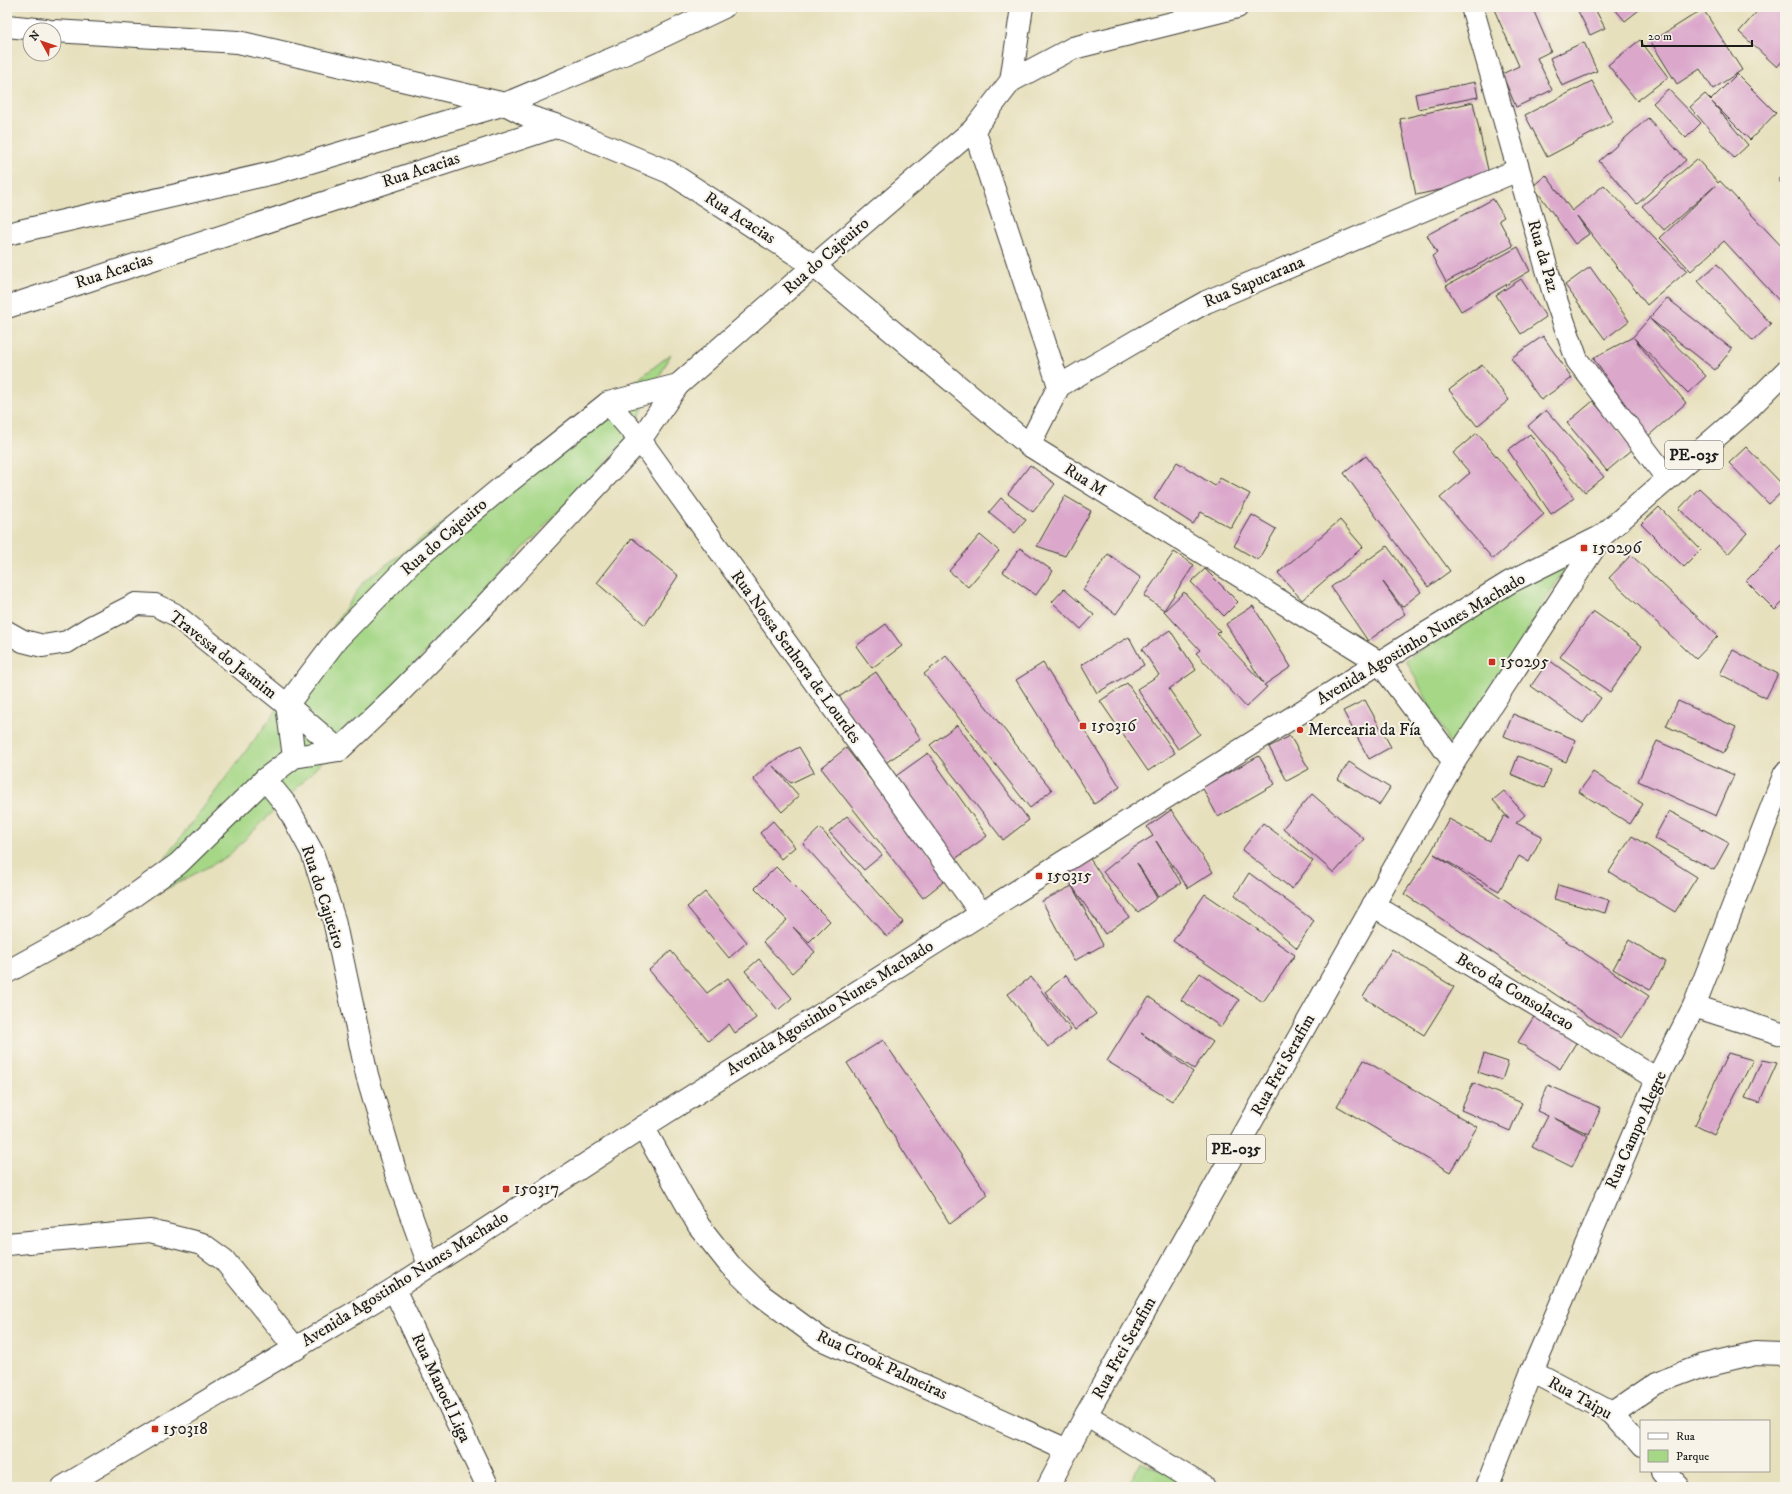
<svg xmlns="http://www.w3.org/2000/svg" width="1792" height="1494" font-family="'IM FELL DW Pica',serif">
	<style>
		.green { fill: #a5d786; stroke: #607a51 }
		.building { fill: #dba8cc }
		.lines { fill: none; stroke-linecap: round; stroke-linejoin: round }
		.street-casing { stroke: #3a3934; stroke-width: 24 }
		.secondary-casing { stroke: #3a3934; stroke-width: 24 }
		.primary-casing { stroke: #3a3934; stroke-width: 24 }
		.street { stroke: #fff; stroke-width: 22 }
		.secondary { stroke: #fff; stroke-width: 22 }
		.primary { stroke: #fff; stroke-width: 22 }
		.poi-dot { fill: #c8321e; stroke: #f7f3e8; stroke-width: 1.5 }
		.labels { text-anchor: middle; dominant-baseline: central; stroke-width: 4; stroke-linejoin: round; paint-order: stroke }
		.shield { fill: #f7f3e8; stroke: #5e5c59; stroke-width: 1 }
		.shield-label { font-size: 16px; font-weight: bold; fill: #1c1c1c }
		.street-label { font-size: 17px; fill: #1c1c1c; stroke: #f7f3e8 }
		.poi-label { font-size: 17px; fill: #1c1c1c; stroke: #f7f3e8; text-anchor: start }
	</style>
	<rect width="100%" height="100%" fill="#f7f3e8"/>
	<filter id="ink" filterUnits="userSpaceOnUse"><feTurbulence type="fractalNoise" baseFrequency=".025" numOctaves="2"/><feDisplacementMap in="SourceGraphic" scale="8" xChannelSelector="R" yChannelSelector="G"/><feConvolveMatrix kernelMatrix="1 2 1 2 8 2 1 2 1" color-interpolation-filters="sRGB"/></filter>
	<filter id="wash" filterUnits="userSpaceOnUse"><feTurbulence type="fractalNoise" baseFrequency=".012" numOctaves="4" result="noise"/><feDisplacementMap in="SourceGraphic" scale="16" xChannelSelector="R" yChannelSelector="G"/><feGaussianBlur stdDeviation="0.9" result="paint"/><feColorMatrix in="noise" values="0 0 0 0 0 0 0 0 0 0 0 0 0 0 0 0 0 1.4 0 .05"/><feComposite in="paint" operator="in"/></filter>
	<g filter="url(#wash)">
		<rect width="100%" height="100%" fill="#e7e0bd"/>
		<!-- green -->
		<g class="green">
			<path d="M671,354L628,438L298,787L227,857L126,910L277,710L364,581L606,404Z"/>
			<path d="M1573,555L1454,752L1406,660L1540,572Z"/>
			<path d="M1141,1462L1151,1467L1214,1487H1127Z"/>
		</g>
		<g id="blocks">
			<!-- building -->
			<g class="building">
				<path d="M1493,7H1532L1551,51L1537,58L1552,90L1516,107L1502,74L1519,66Z"/>
				<path d="M1576,7H1594L1605,28L1590,35Z"/>
				<path d="M1613,7H1643L1625,21Z"/>
				<path d="M1761,7H1785V58L1777,67L1739,32Z"/>
				<path d="M1703,9L1742,70L1713,89L1700,69L1677,84L1651,42Z"/>
				<path d="M1640,40L1668,77L1637,101L1608,65Z"/>
				<path d="M1584,42L1597,71L1562,86L1550,58Z"/>
				<path d="M1737,74L1776,113L1750,140L1712,102L1748,145L1734,158L1690,107L1705,94L1711,100Z"/>
				<path d="M1592,81L1613,122L1547,157L1525,115Z"/>
				<path d="M1475,82L1478,97L1418,109L1415,94Z"/>
				<path d="M1668,89L1701,123L1686,138L1653,103Z"/>
				<path d="M1473,102L1490,179L1416,195L1400,119Z"/>
				<path d="M1648,118L1686,160L1637,204L1599,161Z"/>
				<path d="M1697,159L1718,183L1720,181L1785,250V307L1724,241L1691,271L1660,238L1715,186L1664,230L1642,206Z"/>
				<path d="M1785,172V187L1778,180Z"/>
				<path d="M1546,175L1572,211L1604,185L1687,271L1647,305L1577,216L1589,234L1575,244L1533,186Z"/>
				<path d="M1493,199L1504,217L1499,220L1513,246L1446,282L1432,256L1437,253L1427,235Z"/>
				<path d="M1518,247L1530,271L1461,311L1446,286Z"/>
				<path d="M1717,264L1771,324L1753,341L1698,281Z"/>
				<path d="M1590,267L1629,321L1605,339L1565,285Z"/>
				<path d="M1521,279L1546,317L1521,334L1496,295Z"/>
				<path d="M1667,298L1732,349L1715,370L1650,319L1706,376L1688,393L1634,338L1686,403L1647,437L1593,358L1633,337Z"/>
				<path d="M1543,336L1572,378L1541,400L1511,358Z"/>
				<path d="M1482,365L1509,400L1477,426L1449,390Z"/>
				<path d="M1593,401L1633,449L1607,471L1567,423Z"/>
				<path d="M1546,410L1604,477L1585,492L1528,426Z"/>
				<path d="M1477,433L1544,514L1493,559L1440,498L1470,473L1453,453Z"/>
				<path d="M1530,434L1574,498L1551,514L1508,450Z"/>
				<path d="M1746,447L1785,487V489L1769,504L1729,463Z"/>
				<path d="M1366,456L1450,571L1428,587L1344,473Z"/>
				<path d="M1177,462L1215,486L1220,478L1250,494L1231,528L1201,512L1193,524L1154,499Z"/>
				<path d="M1030,465L1055,484L1033,512L1008,494Z"/>
				<path d="M1699,488L1747,533L1728,554L1679,509Z"/>
				<path d="M1065,496L1091,511L1065,556L1037,546Z"/>
				<path d="M1001,498L1026,520L1015,533L989,512Z"/>
				<path d="M1659,507L1701,550L1684,567L1641,524Z"/>
				<path d="M1252,515L1276,529L1258,560L1234,546Z"/>
				<path d="M1340,520L1363,547L1302,600L1278,573Z"/>
				<path d="M980,535L999,551L968,587L949,571Z"/>
				<path d="M632,538L678,576L645,625L597,583Z"/>
				<path d="M1785,542V600L1775,610L1746,581Z"/>
				<path d="M1387,546L1421,592L1402,607L1383,582L1405,614L1368,641L1331,587Z"/>
				<path d="M1020,548L1053,571L1036,595L1003,572Z"/>
				<path d="M1174,552L1194,565L1164,610L1144,596Z"/>
				<path d="M1108,554L1141,578L1116,614L1083,590Z"/>
				<path d="M1631,555L1718,636L1696,659L1609,578Z"/>
				<path d="M1205,569L1238,602L1224,616L1191,582Z"/>
				<path d="M1064,589L1094,615L1081,629L1052,602Z"/>
				<path d="M1184,592L1220,631L1217,634L1263,683L1226,624L1253,606L1291,667L1264,685L1267,687L1246,707L1196,653L1200,650L1164,611Z"/>
				<path d="M1593,611L1642,646L1610,692L1560,657Z"/>
				<path d="M886,624L902,646L872,668L856,646Z"/>
				<path d="M1170,630L1196,670L1169,689L1200,734L1178,749L1137,689L1159,675L1142,649Z"/>
				<path d="M1129,637L1144,665L1097,693L1081,665Z"/>
				<path d="M1733,650L1778,674L1766,698L1720,674Z"/>
				<path d="M946,656L1052,790L1030,808L924,674Z"/>
				<path d="M1549,660L1601,698L1583,723L1531,686Z"/>
				<path d="M1043,663L1120,787L1094,804L1016,680Z"/>
				<path d="M876,672L921,739L884,764L839,697Z"/>
				<path d="M1127,683L1175,753L1148,771L1100,701Z"/>
				<path d="M1365,700L1391,747L1369,759L1343,711Z"/>
				<path d="M1678,701L1736,727L1724,753L1666,726Z"/>
				<path d="M1513,714L1576,740L1566,762L1504,736Z"/>
				<path d="M957,725L1029,820L1003,840L930,745Z"/>
				<path d="M1290,736L1309,769L1287,781L1269,747Z"/>
				<path d="M1657,741L1734,775L1716,816L1638,781Z"/>
				<path d="M799,747L814,772L791,783L773,766L799,796L782,812L753,779L770,763Z"/>
				<path d="M846,748L948,878L923,898L821,768Z"/>
				<path d="M928,753L987,836L955,859L896,776Z"/>
				<path d="M1259,756L1275,784L1218,817L1202,787Z"/>
				<path d="M1518,756L1551,770L1544,788L1511,774Z"/>
				<path d="M1349,762L1390,788L1379,805L1338,779Z"/>
				<path d="M1593,772L1643,804L1630,824L1579,792Z"/>
				<path d="M1504,791L1525,815L1516,823L1542,836L1529,862L1519,856L1499,891L1434,854L1649,996L1621,1038L1404,894L1431,852L1449,819L1490,841L1504,816L1509,819L1493,800Z"/>
				<path d="M1312,794L1364,839L1334,873L1283,828Z"/>
				<path d="M1171,810L1213,872L1188,888L1156,841L1181,883L1158,897L1137,863L1157,898L1138,912L1103,872L1130,850L1153,836L1147,827Z"/>
				<path d="M1669,811L1729,843L1714,870L1654,838Z"/>
				<path d="M847,816L882,855L864,870L829,832Z"/>
				<path d="M773,821L795,847L781,859L760,833Z"/>
				<path d="M1263,823L1313,861L1292,889L1242,850Z"/>
				<path d="M820,828L903,922L887,937L803,844Z"/>
				<path d="M1632,836L1697,877L1675,912L1609,872Z"/>
				<path d="M1086,853L1129,917L1105,934L1061,870Z"/>
				<path d="M776,867L830,921L809,942L793,927L815,952L792,973L763,942L787,920L755,888Z"/>
				<path d="M1249,873L1314,921L1297,948L1235,895Z"/>
				<path d="M1558,885L1609,900L1605,913L1554,899Z"/>
				<path d="M1072,886L1103,945L1074,961L1042,901Z"/>
				<path d="M705,892L747,942L729,958L687,907Z"/>
				<path d="M1205,894L1295,955L1263,1002L1173,941Z"/>
				<path d="M1629,940L1666,962L1650,990L1613,969Z"/>
				<path d="M1392,949L1454,987L1424,1035L1363,997Z"/>
				<path d="M671,951L707,993L728,978L756,1018L735,1033L729,1024L709,1041L649,970Z"/>
				<path d="M759,959L792,998L778,1010L745,971Z"/>
				<path d="M1200,973L1239,1000L1221,1027L1181,1000Z"/>
				<path d="M1066,975L1096,1014L1075,1030L1045,992Z"/>
				<path d="M1031,977L1071,1030L1048,1047L1008,994Z"/>
				<path d="M1149,997L1213,1042L1194,1069L1141,1033L1193,1072L1172,1101L1107,1061L1130,1024Z"/>
				<path d="M1537,1012L1579,1038L1560,1069L1518,1042Z"/>
				<path d="M883,1040L988,1195L950,1224L847,1063Z"/>
				<path d="M1728,1053L1753,1060L1714,1135L1695,1125Z"/>
				<path d="M1484,1054L1508,1062L1502,1080L1478,1072Z"/>
				<path d="M1364,1060L1477,1127L1450,1172L1337,1106Z"/>
				<path d="M1762,1060L1777,1063L1759,1103L1745,1098Z"/>
				<path d="M1473,1083L1522,1103L1510,1131L1461,1110Z"/>
				<path d="M1548,1085L1601,1108L1589,1134L1554,1118L1588,1136L1572,1167L1532,1147L1548,1116L1537,1111Z"/>
			</g>
		</g>
	</g>
	<g filter="url(#ink)">
		<use href="#blocks" fill-opacity="0" stroke="#3a3934" stroke-width="1"/>
		<g class="lines">
			<defs>
				<g id="street">
					<path d="M1472,7L1554,294L1577,360L1667,478"/>
					<path d="M7,26L46,30"/>
					<path d="M54,31L238,42L505,104L530,117L558,126"/>
					<path d="M1011,81L1073,48L1237,7"/>
					<path d="M974,129L1059,386"/>
					<path d="M7,307L558,126L669,172L814,266L1029,445L1380,663L1454,762"/>
					<path d="M608,403L640,440L981,913"/>
					<path d="M1029,445L1059,386L1136,341L1206,302L1518,170"/>
					<path d="M7,632L23,641L43,646L67,642L91,627L136,604L155,605L174,614L287,705L339,750"/>
					<path d="M294,757L287,705L337,639L413,561L496,492L608,403L678,385"/>
					<path d="M265,779L294,757L339,750L398,694L478,613L640,440L678,385L814,266L974,129L1011,81L1022,7"/>
					<path d="M1373,905L1657,1079"/>
					<path d="M7,972L94,924L178,864L265,779L287,806L312,852L334,920L367,1075L396,1174L429,1265"/>
					<path d="M1694,1006L1785,1035"/>
					<path d="M643,1127L699,1226L730,1265L761,1295L821,1339L1067,1450"/>
					<path d="M7,1244L150,1231L202,1244L224,1260L296,1349"/>
					<path d="M394,1289L488,1487"/>
					<path d="M1532,1371L1612,1413L1641,1446"/>
					<path d="M1612,1413L1656,1383L1701,1366L1755,1353L1785,1354"/>
					<path d="M1086,1415L1204,1487"/>
					<path d="M1663,1471L1678,1487"/>
					<path d="M63,1487L394,1289L643,1127L1409,644L1510,582L1602,536"/>
					<path d="M1487,1487L1532,1371L1657,1079L1694,1006L1785,773"/>
				</g>
				<path id="secondary" d="M7,234L277,172L505,104L638,48L724,7"/>
				<path id="primary" d="M1048,1487L1086,1415L1454,762L1602,536L1746,411L1785,372"/>
			</defs>
			<!-- street casing -->
			<use href="#street" class="street-casing"/>
			<!-- secondary casing -->
			<use href="#secondary" class="secondary-casing"/>
			<!-- primary casing -->
			<use href="#primary" class="primary-casing"/>
			<!-- street -->
			<use href="#street" class="street"/>
			<!-- secondary -->
			<use href="#secondary" class="secondary"/>
			<!-- primary -->
			<use href="#primary" class="primary"/>
		</g>
	</g>
	<!-- markers -->
	<g class="poi-dot">
		<rect x="1580" y="544" width="8" height="8" rx="2"/>
		<rect x="1488" y="658" width="8" height="8" rx="2"/>
		<rect x="1079" y="722" width="8" height="8" rx="2"/>
		<circle cx="1300" cy="730" r="4"/>
		<rect x="1035" y="872" width="8" height="8" rx="2"/>
		<rect x="502" y="1185" width="8" height="8" rx="2"/>
		<rect x="151" y="1425" width="8" height="8" rx="2"/>
	</g>
	<g class="labels">
		<!-- shield labels -->
		<g class="shield">
			<rect x="1665" y="441" width="58" height="28" rx="3"/>
			<rect x="1207" y="1135" width="58" height="28" rx="3"/>
		</g>
		<g class="shield-label">
			<text x="1694" y="455">PE-035</text>
			<text x="1236" y="1149">PE-035</text>
		</g>
		<!-- street labels -->
		<g class="street-label">
			<text transform="translate(421 170) rotate(-18)">Rua Acacias</text>
			<text transform="translate(740 218) rotate(33)">Rua Acacias</text>
			<text transform="translate(826 256) rotate(-41)">Rua do Cajeuiro</text>
			<text transform="translate(1543 256) rotate(74)">Rua da Paz</text>
			<text transform="translate(114 271) rotate(-18)">Rua Acacias</text>
			<text transform="translate(1254 282) rotate(-23)">Rua Sapucarana</text>
			<text transform="translate(1085 480) rotate(32)">Rua M</text>
			<text transform="translate(444 537) rotate(-41)">Rua do Cajeuiro</text>
			<text transform="translate(1421 639) rotate(-31)">Avenida Agostinho Nunes Machado</text>
			<text transform="translate(223 655) rotate(38)">Travessa do Jasmim</text>
			<text transform="translate(796 657) rotate(54)">Rua Nossa Senhora de Lourdes</text>
			<text transform="translate(323 897) rotate(72)">Rua do Cajueiro</text>
			<text transform="translate(1515 992) rotate(31)">Beco da Consolacao</text>
			<text transform="translate(830 1008) rotate(-32)">Avenida Agostinho Nunes Machado</text>
			<text transform="translate(1283 1065) rotate(-61)">Rua Frei Serafim</text>
			<text transform="translate(1636 1130) rotate(-66)">Rua Campo Alegre</text>
			<text transform="translate(405 1279) rotate(-32)">Avenida Agostinho Nunes Machado</text>
			<text transform="translate(1124 1348) rotate(-61)">Rua Frei Serafim</text>
			<text transform="translate(882 1365) rotate(25)">Rua Crook Palmeiras</text>
			<text transform="translate(441 1388) rotate(65)">Rua Manoel Liga</text>
			<text transform="translate(1580 1398) rotate(29)">Rua Taipu</text>
		</g>
		<!-- poi labels -->
		<g class="poi-label">
			<text x="1592" y="548">150296</text>
			<text x="1500" y="662">150295</text>
			<text x="1091" y="726">150316</text>
			<text x="1308" y="730">Mercearia da Fía</text>
			<text x="1047" y="876">150315</text>
			<text x="514" y="1189">150317</text>
			<text x="163" y="1429">150318</text>
		</g>
	</g>
	<!-- margin -->
	<rect width="1792" height="1494" fill="none" stroke="#f7f3e8" stroke-width="24"/>
	<!-- legend -->
	<rect x="1640" y="1420" width="130" height="52" fill="#f7f3e8" stroke="#9f9d96"/>
	<rect x="1648" y="1433" width="20" height="6" fill="#ffffff" stroke="#9f9d96"/>
	<text x="1676" y="1440" font-size="12" fill="#1c1c1c">Rua</text>
	<rect x="1648" y="1450" width="20" height="12" fill="#a5d786" stroke="#9f9d96"/>
	<text x="1676" y="1460" font-size="12" fill="#1c1c1c">Parque</text>
	<!-- north arrow -->
	<g transform="translate(42 42) rotate(310)"><circle r="19" fill="#f7f3e8" stroke="#9f9d96"/>
	<path d="M0-3L7 15L0 10L-7 15Z" fill="#c8321e"/>
	<text y="-6" font-size="11" font-weight="bold" text-anchor="middle" fill="#1c1c1c">N</text>
	</g>
	<!-- scale -->
	<path d="M1642 40v6h110v-6" fill="none" stroke="#1c1c1c" stroke-width="2"/>
	<text x="1648" y="40" font-size="12" fill="#1c1c1c" stroke="#f7f3e8" stroke-width="3" paint-order="stroke">20 m</text>
</svg>
